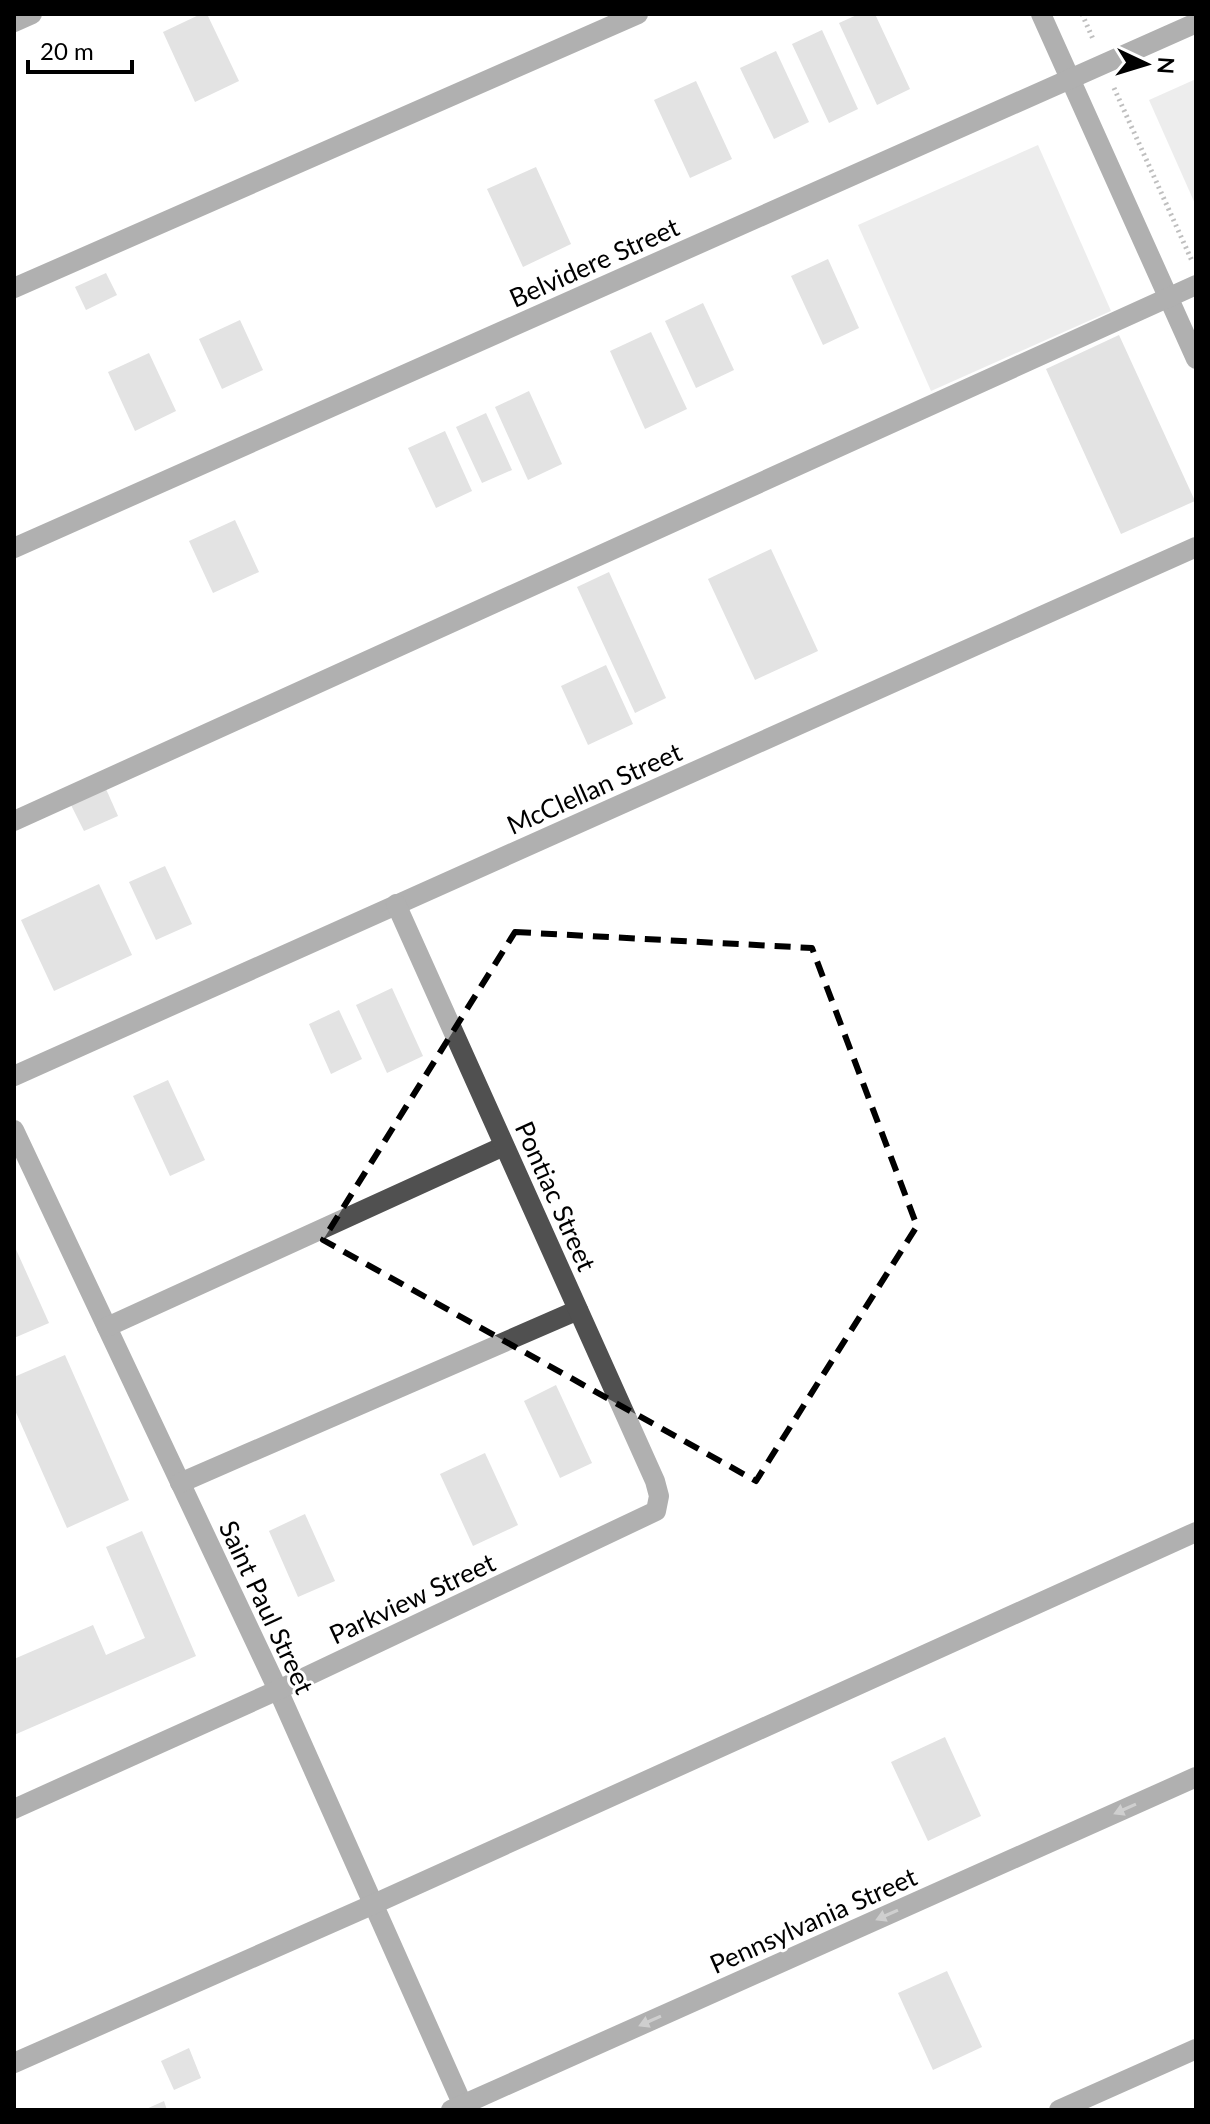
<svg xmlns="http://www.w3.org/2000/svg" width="1210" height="2124" font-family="Lato,sans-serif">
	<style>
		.green { fill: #d7d7d7 }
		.building { fill: #c0c0c0 }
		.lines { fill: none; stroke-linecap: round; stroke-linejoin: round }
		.path { stroke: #727272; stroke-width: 5; stroke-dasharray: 2 4; stroke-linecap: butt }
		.minor { stroke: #505050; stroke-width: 20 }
		.oneway { fill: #969696 }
		.marked { fill: none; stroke: #000; stroke-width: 6; stroke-dasharray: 16 10; stroke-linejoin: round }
		.labels { text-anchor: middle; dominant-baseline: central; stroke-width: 6; stroke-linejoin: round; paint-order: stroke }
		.street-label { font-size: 26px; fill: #000; stroke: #fff }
	</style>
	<rect width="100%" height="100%" fill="#fff"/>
	<!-- green -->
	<g class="green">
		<path d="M1196,79V206L1149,100Z"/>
		<path d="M1038,145L1111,311L931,391L858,225Z"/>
	</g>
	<!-- building -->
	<g class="building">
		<path d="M201,14H207L239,81L195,102L163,32Z"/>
		<path d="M859,14H875L910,89L877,105L839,23Z"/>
		<path d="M822,30L858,109L829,123L792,44Z"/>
		<path d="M776,51L809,122L774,139L740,68Z"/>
		<path d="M696,81L732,159L690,178L654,100Z"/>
		<path d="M536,167L571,244L523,267L487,189Z"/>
		<path d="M828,259L859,328L823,345L791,276Z"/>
		<path d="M106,273L117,295L86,310L75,287Z"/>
		<path d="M703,303L734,370L696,388L665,321Z"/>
		<path d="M240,320L263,370L222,389L199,339Z"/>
		<path d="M651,332L687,409L645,429L610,351Z"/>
		<path d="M1119,335L1195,501L1121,534L1046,369Z"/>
		<path d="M149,353L176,411L135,431L108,372Z"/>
		<path d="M529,391L562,464L528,480L495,407Z"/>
		<path d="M486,413L512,470L482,483L456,427Z"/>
		<path d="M445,431L472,491L436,508L408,448Z"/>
		<path d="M235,520L259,572L213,593L189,541Z"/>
		<path d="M771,549L818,651L755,680L708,579Z"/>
		<path d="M609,572L666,698L635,713L577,587Z"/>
		<path d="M606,665L633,724L588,745L561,686Z"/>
		<path d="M106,789L118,816L84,831L71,805Z"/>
		<path d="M165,866L192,924L156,940L129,882Z"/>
		<path d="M99,884L132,955L54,991L21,920Z"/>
		<path d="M392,988L423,1056L387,1073L356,1005Z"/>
		<path d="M339,1010L362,1059L331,1074L309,1024Z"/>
		<path d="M168,1080L205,1160L170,1176L133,1096Z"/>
		<path d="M14,1245L49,1323L14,1338Z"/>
		<path d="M65,1355L129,1500L67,1528L14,1408V1377Z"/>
		<path d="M556,1385L592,1463L560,1478L524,1401Z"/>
		<path d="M485,1453L518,1525L473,1546L440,1474Z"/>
		<path d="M305,1514L335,1581L298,1597L269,1531Z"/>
		<path d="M142,1531L196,1656L14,1735V1659L93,1625L106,1655L145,1638L106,1547Z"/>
		<path d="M945,1737L981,1816L928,1841L891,1762Z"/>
		<path d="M947,1971L982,2047L933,2070L898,1993Z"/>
		<path d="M189,2048L201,2078L174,2090L161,2061Z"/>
		<path d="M164,2101L167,2110H144Z"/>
	</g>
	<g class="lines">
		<!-- path -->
		<g class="path">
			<path d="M1082,14L1093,39"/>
			<path d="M1114,88L1192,261"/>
		</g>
		<!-- minor -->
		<g class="minor">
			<path d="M1041,14L1196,359"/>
			<path d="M14,22L32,14"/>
			<path d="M14,288L638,14"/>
			<path d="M14,548L1196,23"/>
			<path d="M14,821L1196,285"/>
			<path d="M14,1076L1196,547"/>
			<path d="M14,1130L278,1690L465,2110"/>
			<path d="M107,1327L504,1146"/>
			<path d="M180,1483L578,1310"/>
			<path d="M14,1809L278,1690L656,1511L659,1496L655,1481L396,904"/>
			<path d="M14,2063L374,1904L1196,1532"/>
			<path d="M451,2110L1196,1777"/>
			<path d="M1059,2110L1196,2049"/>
		</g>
	</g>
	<!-- one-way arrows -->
	<defs><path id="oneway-solid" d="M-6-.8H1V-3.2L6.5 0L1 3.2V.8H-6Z" transform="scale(2)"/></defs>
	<g class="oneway">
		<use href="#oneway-solid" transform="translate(1125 1809) rotate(156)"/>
		<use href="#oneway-solid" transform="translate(887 1915) rotate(156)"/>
		<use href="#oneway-solid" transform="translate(650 2021) rotate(156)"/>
	</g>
	<!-- marked area -->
	<path d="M0 0H1210V2124H0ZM515,932L812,948L917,1226L756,1481L323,1240Z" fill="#fff" fill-opacity=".55" fill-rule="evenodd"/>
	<path class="marked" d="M515,932L812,948L917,1226L756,1481L323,1240Z"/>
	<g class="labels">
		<!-- street labels -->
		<g class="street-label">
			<text transform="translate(594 262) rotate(-24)">Belvidere Street</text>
			<text transform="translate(594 788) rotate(-24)">McClellan Street</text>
			<text transform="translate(556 1196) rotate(66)">Pontiac Street</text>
			<text transform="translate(412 1598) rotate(-25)">Parkview Street</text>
			<text transform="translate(267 1607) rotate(65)">Saint Paul Street</text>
			<text transform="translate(813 1920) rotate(-24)">Pennsylvania Street</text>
		</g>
	</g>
	<!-- border -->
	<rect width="1210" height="2124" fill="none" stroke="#000000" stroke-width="32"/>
	<!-- north arrow -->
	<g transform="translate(1146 64) rotate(94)" stroke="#ffffff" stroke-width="6" paint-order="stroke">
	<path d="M0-6L14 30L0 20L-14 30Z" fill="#000000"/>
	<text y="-12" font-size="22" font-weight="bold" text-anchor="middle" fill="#000000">N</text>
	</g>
	<!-- scale -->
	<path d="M28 60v12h104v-12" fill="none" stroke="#000000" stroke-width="4"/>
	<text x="40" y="60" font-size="24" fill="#000000" stroke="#ffffff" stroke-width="6" paint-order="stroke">20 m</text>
</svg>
